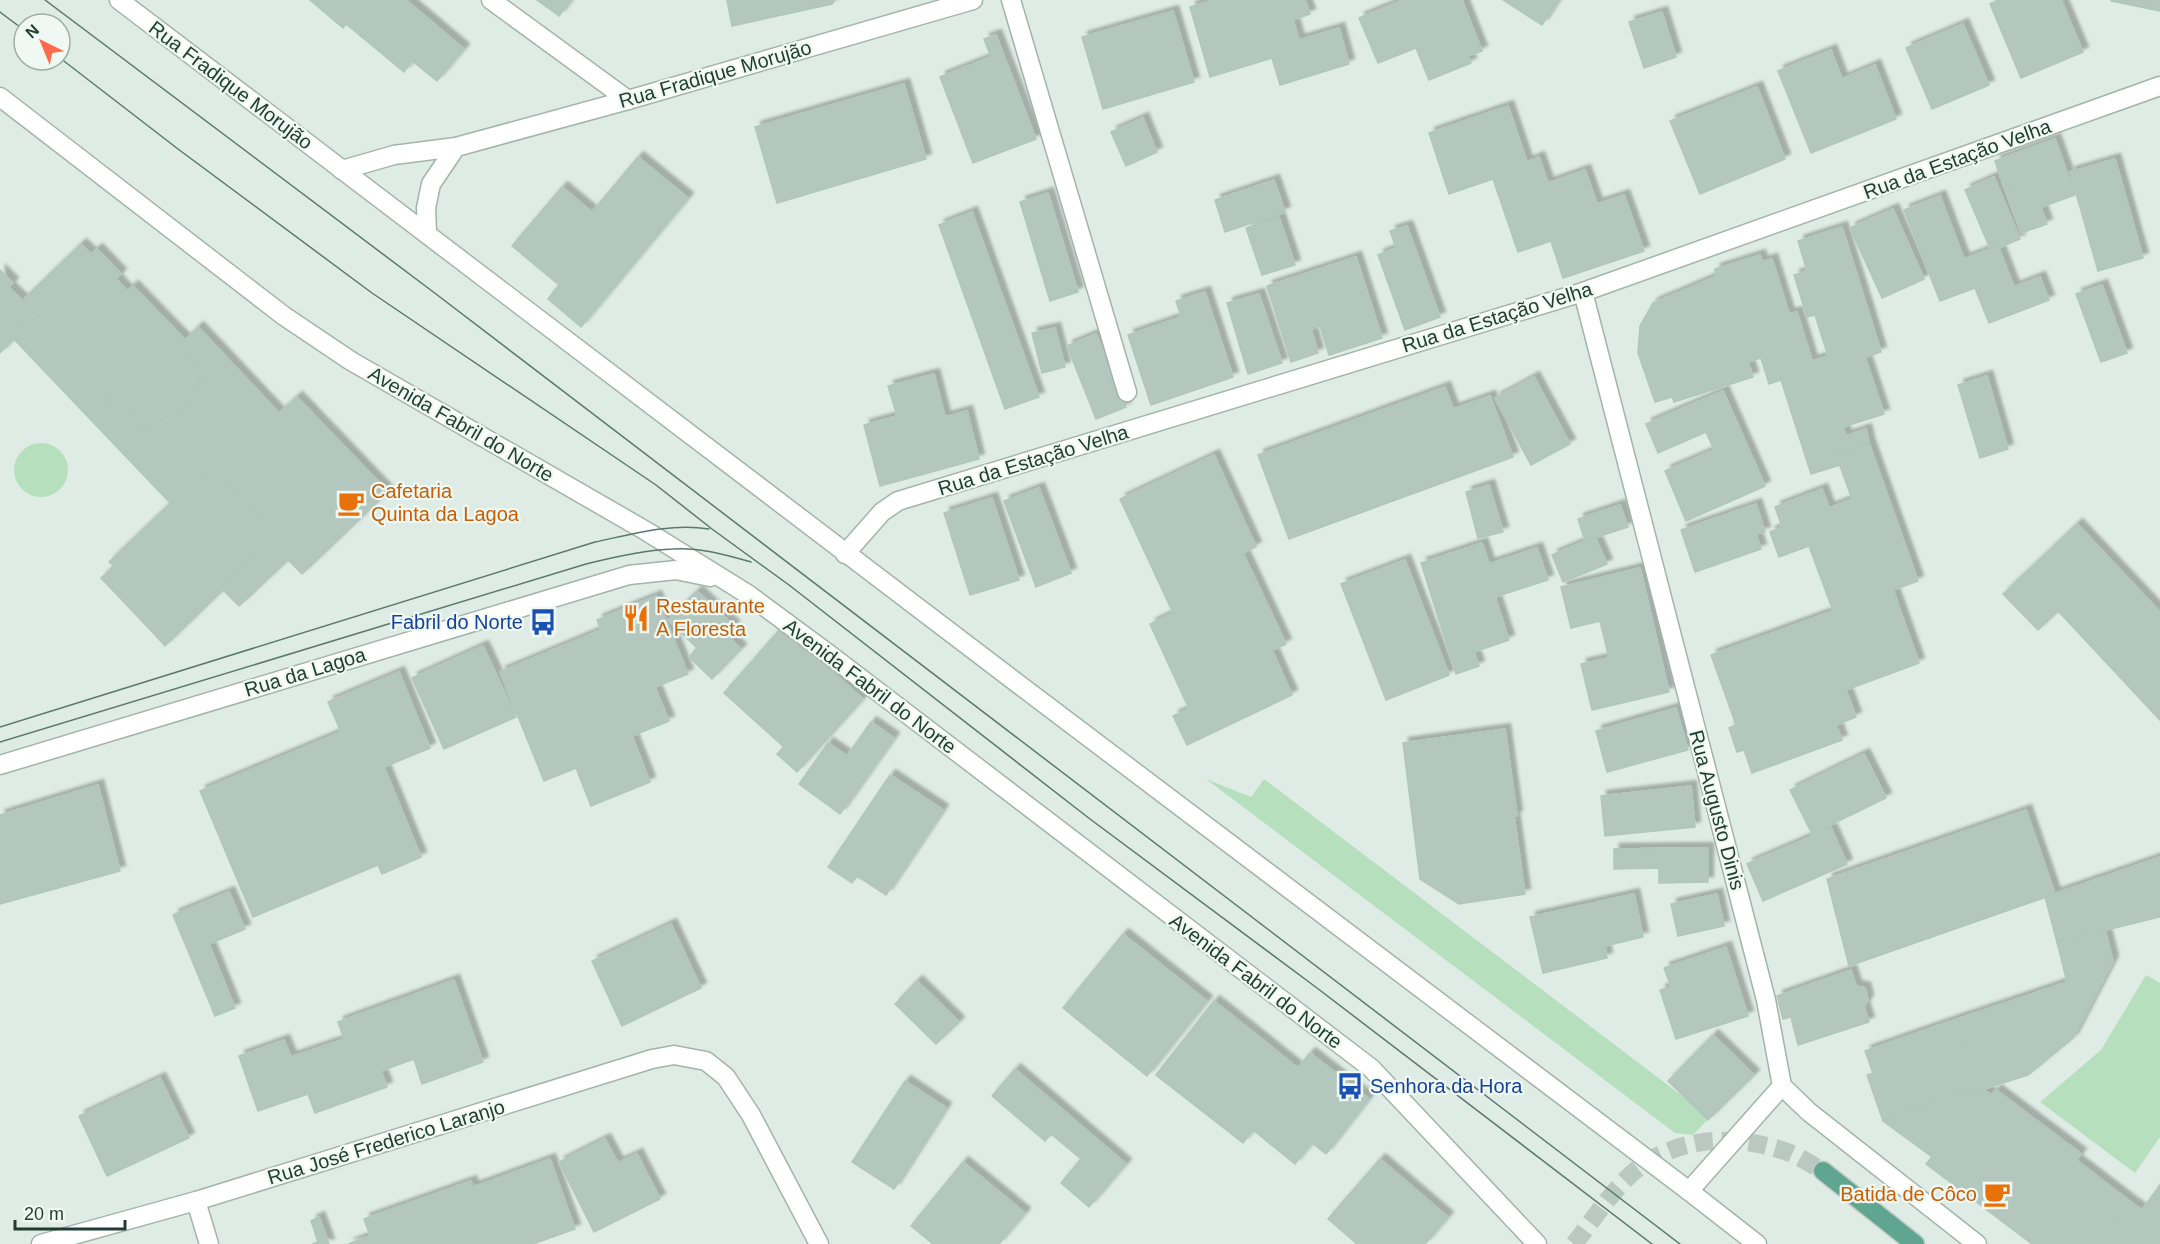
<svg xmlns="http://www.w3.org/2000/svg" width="2160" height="1244" font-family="Helvetica,sans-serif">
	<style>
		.green { fill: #b6dfbe }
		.building { fill: #b4c7be; stroke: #b1c6bc; stroke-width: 1.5; filter: url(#shadow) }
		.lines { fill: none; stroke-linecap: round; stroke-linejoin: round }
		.major-tunnel { stroke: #b9c9c1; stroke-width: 18; stroke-dasharray: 18 9; stroke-linecap: butt }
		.minor-casing { stroke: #a2b4ac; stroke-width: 21 }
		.major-casing { stroke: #c0c9c6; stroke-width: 21 }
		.minor { stroke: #fff; stroke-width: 18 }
		.major { stroke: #60a58f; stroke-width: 18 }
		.tram { stroke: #59796e; stroke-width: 1.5 }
		.labels { text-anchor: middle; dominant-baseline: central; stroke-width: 4.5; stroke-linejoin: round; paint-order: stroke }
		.street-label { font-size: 20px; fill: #1f3d33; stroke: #f0f8f3 }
		.food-label { font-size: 20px; fill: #c56008; stroke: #f0f8f3; text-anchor: start }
		.transit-label { font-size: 20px; fill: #164399; stroke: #f0f8f3; text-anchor: end }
	</style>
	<defs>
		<filter id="shadow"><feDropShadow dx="5.5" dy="-5.5" stdDeviation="1.5" flood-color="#0004"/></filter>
	</defs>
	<rect width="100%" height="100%" fill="#dfece5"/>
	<!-- green -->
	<g class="green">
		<circle cx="41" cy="470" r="27"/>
		<path d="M1206,779L1251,797L1264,779L1710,1117L1693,1135L1675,1133Z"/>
		<path d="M2146,975L2160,983V1137L2135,1173L2040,1102L2101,1050Z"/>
	</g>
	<!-- building -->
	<g class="building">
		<path d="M310,0H406L464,49L437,81L412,61L404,72L346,24L343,28Z"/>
		<path d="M537,0H571L559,16Z"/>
		<path d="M727,0H835L832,4L732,26Z"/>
		<path d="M1213,0H1305L1310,14L1293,20L1299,40L1339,28L1349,64L1280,85L1272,58L1210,77L1190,7Z"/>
		<path d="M1403,0H1462L1482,51L1468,56L1471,63L1429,80L1416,48L1378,63L1359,18Z"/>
		<path d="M1503,0H1558L1542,25Z"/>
		<path d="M1999,0H2061L2083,52L2021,78L1990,4Z"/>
		<path d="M2111,0H2160V11L2111,1Z"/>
		<path d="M1173,11L1194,82L1103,109L1082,37Z"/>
		<path d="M1662,12L1676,57L1644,68L1629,22Z"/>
		<path d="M1963,24L1989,85L1932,109L1906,48Z"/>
		<path d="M996,35L1036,139L973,163L940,77L991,57L984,39Z"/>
		<path d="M1831,50L1842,79L1875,65L1896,119L1811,153L1778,71Z"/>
		<path d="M904,84L926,159L777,203L755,127Z"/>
		<path d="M1757,87L1785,159L1700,194L1670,121Z"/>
		<path d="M1508,106L1527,162L1539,157L1548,183L1585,170L1597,204L1624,195L1644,251L1563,278L1551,241L1518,252L1493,179L1449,194L1429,133Z"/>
		<path d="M1143,118L1157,152L1126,166L1111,132Z"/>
		<path d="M2055,139L2075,195L2041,207L2030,178L2004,187L1995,161Z"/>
		<path d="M638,157L688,198L581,327L548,299L559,285L512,246L562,187L592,212Z"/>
		<path d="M2115,159L2143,258L2098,271L2070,172Z"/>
		<path d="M1994,177L2020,239L1991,251L1965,190Z"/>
		<path d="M2030,178L2047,224L2021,233L2004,187Z"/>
		<path d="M1274,180L1285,212L1225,232L1215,200Z"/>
		<path d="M1048,193L1078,292L1050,301L1020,202Z"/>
		<path d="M1940,196L1964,259L1998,246L2014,287L2040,277L2049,300L1989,323L1975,288L1940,301L1904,210Z"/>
		<path d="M1893,209L1924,279L1882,298L1850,228Z"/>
		<path d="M972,212L1039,397L1005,409L939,225Z"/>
		<path d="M1279,217L1295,265L1262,275L1246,228Z"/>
		<path d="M1407,226L1440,317L1405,330L1378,255L1396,248L1390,231Z"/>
		<path d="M1842,227L1881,352L1865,357L1884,414L1843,427L1846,436L1866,429L1869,443L1836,455L1840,465L1811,474L1781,380L1769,384L1761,358L1748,362L1753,377L1674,402L1672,397L1655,402L1638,353L1640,326L1653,303L1715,277V269L1760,255L1762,262L1772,259L1789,314L1797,312L1812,361L1828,356L1815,315L1807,317L1794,275L1807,271L1798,241Z"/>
		<path d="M81,244L91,254L97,249L121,274L116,279L127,291L133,286L191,346L185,352L206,374L191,388L197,394L166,424L161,419L147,431L126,408L121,413L63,353L69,347L23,300Z"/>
		<path d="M1356,257L1382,338L1329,355L1320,326L1311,329L1318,353L1291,362L1267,286Z"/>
		<path d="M0,270L13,283L9,287L33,311L9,334L14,339L0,353Z"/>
		<path d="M2102,285L2127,353L2101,362L2076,294Z"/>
		<path d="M1205,292L1233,377L1151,405L1128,335L1181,317L1176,301Z"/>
		<path d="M1259,294L1282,363L1248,374L1227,303Z"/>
		<path d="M33,311L69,347L63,353L121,413L126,408L147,431L161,419L166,424L197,394L191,388L206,374L185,352L191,346L185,340L198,327L279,413L297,397L388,492L302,574L288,560L239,606L223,590L165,646L157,637L170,626L174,631L263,546L259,541L272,529L215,470L203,482L198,477L171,504L9,334Z"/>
		<path d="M1055,328L1065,367L1042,373L1032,333Z"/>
		<path d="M1096,334L1126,407L1096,419L1067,346Z"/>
		<path d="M934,374L945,417L967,411L979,459L880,486L864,425L897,416L888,386Z"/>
		<path d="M1987,376L2008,449L1980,458L1958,385Z"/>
		<path d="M1534,377L1570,444L1531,465L1495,398Z"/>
		<path d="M1445,387L1453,409L1490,396L1513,457L1289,539L1258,455Z"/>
		<path d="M1723,391L1765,486L1686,521L1665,471L1714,450L1706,432L1658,453L1646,424Z"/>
		<path d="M1869,443L1918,581L1893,590L1919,663L1846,690L1856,717L1836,725L1842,740L1752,773L1744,750L1737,752L1729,728L1736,725L1711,655L1833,611L1809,546L1779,557L1770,532L1782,527L1775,507L1822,489L1829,508L1852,499L1836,455Z"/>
		<path d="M1214,455L1256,547L1243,553L1286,644L1272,650L1292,695L1187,745L1173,716L1189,709L1150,624L1173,613L1120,499Z"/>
		<path d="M215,470L272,529L259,541L263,546L174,631L170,626L157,637L101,578L114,566L109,562L198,477L203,482Z"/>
		<path d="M1489,485L1503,532L1478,538L1466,492Z"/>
		<path d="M1039,488L1071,573L1036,587L1004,501Z"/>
		<path d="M992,498L1019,580L970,595L944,513Z"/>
		<path d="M1756,504L1765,532L1756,534L1761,549L1695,572L1681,530Z"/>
		<path d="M1620,505L1628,527L1585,541L1578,519Z"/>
		<path d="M2077,524L2160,612V720L2058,611L2038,630L2003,594Z"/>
		<path d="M1595,537L1607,564L1563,582L1552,555Z"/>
		<path d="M1482,543L1489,564L1537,548L1548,580L1495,597L1509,640L1474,652L1479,666L1456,674L1421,563Z"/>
		<path d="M1405,560L1449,675L1386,700L1341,584Z"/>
		<path d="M1640,568L1669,692L1592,710L1581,664L1609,658L1600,621L1571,628L1561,587Z"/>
		<path d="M697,591L734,626L726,634L741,649L712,679L689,657L697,648L668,620Z"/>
		<path d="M656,596L688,674L655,687L669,721L632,736L650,782L591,806L576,768L544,781L500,672L601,630L597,620Z"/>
		<path d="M782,627L863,699L797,772L777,754L784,747L724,693Z"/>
		<path d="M483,646L516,717L444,749L412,678Z"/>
		<path d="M399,672L430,748L384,767L421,857L382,874L378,865L253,917L200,791L341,732L328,702Z"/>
		<path d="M1676,708L1688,750L1607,772L1596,731Z"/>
		<path d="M871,722L894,738L840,814L799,784L828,743L847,756Z"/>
		<path d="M1505,729L1517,816H1514L1525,894L1459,904L1420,879L1403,743Z"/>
		<path d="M1864,754L1886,798L1812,834L1790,790Z"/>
		<path d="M890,775L943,810L886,895L857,876L852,883L828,867Z"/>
		<path d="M98,785L120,871L0,904V815Z"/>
		<path d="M1691,786L1695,827L1605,836L1601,796Z"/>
		<path d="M2026,810L2055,894L1849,966L1827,879Z"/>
		<path d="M1831,828L1847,864L1763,901L1747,864Z"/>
		<path d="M1708,848V882L1659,883V868L1614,869V849Z"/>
		<path d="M2160,857V917L2057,942L2045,897Z"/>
		<path d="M229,892L245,929L209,944L235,1008L215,1016L173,915Z"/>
		<path d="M1634,894L1643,937L1605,946L1607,958L1543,973L1530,917Z"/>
		<path d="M1717,894L1724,926L1678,936L1671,904Z"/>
		<path d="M671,924L701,988L622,1026L592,961Z"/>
		<path d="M2105,930L2113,961L2073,1038L2028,1075L1984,1089L1980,1087L1957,1019L2067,982L2057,942Z"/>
		<path d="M1123,934L1207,1001L1147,1076L1063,1008Z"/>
		<path d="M1726,947L1748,1016L1676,1039L1660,990L1671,987L1664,968Z"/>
		<path d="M1851,970L1856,986L1865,988L1868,1000L1864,1007L1869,1022L1798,1045L1791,1017L1783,1019L1777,996Z"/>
		<path d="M454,980L483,1062L422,1084L414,1059L381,1071L387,1087L315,1113L308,1094L258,1111L239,1056L284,1040L291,1057L344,1039L338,1022Z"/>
		<path d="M917,981L959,1022L936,1044L895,1004Z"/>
		<path d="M1214,1001L1298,1068L1310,1053L1369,1099L1326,1154L1312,1143L1295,1164L1253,1130L1243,1143L1156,1075Z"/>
		<path d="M1957,1019L1980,1087L1883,1121L1867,1075L1873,1073L1865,1051Z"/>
		<path d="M1713,1035L1754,1075L1708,1120L1668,1081Z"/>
		<path d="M1015,1069L1126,1164L1089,1207L1061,1183L1081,1159L1051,1134L1045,1141L992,1096Z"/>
		<path d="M160,1078L189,1138L107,1176L79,1116Z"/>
		<path d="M905,1081L946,1108L894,1189L852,1162Z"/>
		<path d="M1980,1087L1992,1095L1996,1090L2081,1154L2076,1160L2128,1200L2095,1244H2032L1926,1164L1932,1157L1883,1121Z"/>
		<path d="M605,1139L618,1163L637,1154L660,1199L594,1232L559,1162Z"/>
		<path d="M550,1159L575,1229L533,1244H348L370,1236L364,1219L471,1181L473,1187Z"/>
		<path d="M1380,1159L1448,1217L1425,1244H1357L1328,1219Z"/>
		<path d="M963,1162L1025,1213L999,1244H933L911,1226Z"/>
		<path d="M2160,1185V1244H2095L2128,1200L2142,1210Z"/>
		<path d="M319,1217L329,1244H312L318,1242L311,1221Z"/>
	</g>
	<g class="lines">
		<!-- major-tunnel -->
		<path class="major-tunnel" d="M1574,1244C1595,1218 1616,1183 1644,1164C1687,1135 1743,1135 1790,1153C1802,1158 1812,1165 1823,1171"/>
		<defs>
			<g id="minor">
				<path d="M119,0C642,398 1164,796 1689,1191L1757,1244"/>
				<path d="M491,0L628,100"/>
				<path d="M1011,0L1127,392"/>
				<path d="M0,97L284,316L351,361L646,531L749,595L830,655L1371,1068L1537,1244"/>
				<path d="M342,170L394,155L456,147L628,100L973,0"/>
				<path d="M427,233L426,208L431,184L456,147"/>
				<path d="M1583,292L1766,1000L1782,1086L1809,1112L1977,1244"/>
				<path d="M845,554L882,512L898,501L1583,292L2160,86"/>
				<path d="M0,765L629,575L676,570L710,577"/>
				<path d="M1689,1191L1782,1086"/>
				<path d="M196,1201L209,1244"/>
				<path d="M41,1244L196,1201L652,1059L674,1055L706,1061L726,1077L751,1115L819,1244"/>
			</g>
			<path id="major" d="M1823,1171L1915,1244"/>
		</defs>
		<!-- minor casing -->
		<use href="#minor" class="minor-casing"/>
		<!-- major casing -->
		<use href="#major" class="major-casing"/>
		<!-- minor -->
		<use href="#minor" class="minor"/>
		<!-- major -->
		<use href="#major" class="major"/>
		<!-- tram -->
		<g class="tram">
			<path d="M45,0L436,294L1680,1244"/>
			<path d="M0,12L24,30"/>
			<path d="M60,58L178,149L372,293L656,485L712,529L789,585L1090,819L1317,988L1652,1244"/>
			<path d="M0,727L595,542C633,534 670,523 709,529"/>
			<path d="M0,742L586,564C614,557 644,550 673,549C699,547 726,555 751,562"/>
		</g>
	</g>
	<!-- icons -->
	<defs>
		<symbol id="cafe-bare" viewBox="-9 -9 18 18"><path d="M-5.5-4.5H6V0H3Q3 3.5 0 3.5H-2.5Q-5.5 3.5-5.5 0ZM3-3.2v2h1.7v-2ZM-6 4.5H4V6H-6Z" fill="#e8710a" stroke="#f0f8f3" stroke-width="2.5" paint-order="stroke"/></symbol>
		<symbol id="restaurant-bare" viewBox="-9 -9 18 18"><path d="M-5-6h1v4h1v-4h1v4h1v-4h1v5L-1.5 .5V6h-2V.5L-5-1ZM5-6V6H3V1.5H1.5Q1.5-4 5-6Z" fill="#e8710a" stroke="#f0f8f3" stroke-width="2.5" paint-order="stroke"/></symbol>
		<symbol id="bus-bare" viewBox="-9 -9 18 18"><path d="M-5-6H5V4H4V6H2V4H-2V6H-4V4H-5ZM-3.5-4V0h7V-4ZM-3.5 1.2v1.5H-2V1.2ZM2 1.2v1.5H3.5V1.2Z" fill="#1a4fb4" stroke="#f0f8f3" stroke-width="2.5" paint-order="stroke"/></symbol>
	</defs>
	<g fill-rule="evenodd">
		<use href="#cafe-bare" x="332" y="484" width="38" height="38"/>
		<use href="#restaurant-bare" x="617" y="599" width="38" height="38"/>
		<use href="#bus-bare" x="524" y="603" width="38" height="38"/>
		<use href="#bus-bare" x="1331" y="1067" width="38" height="38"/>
		<use href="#cafe-bare" x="1978" y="1175" width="38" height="38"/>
	</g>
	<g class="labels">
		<!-- street labels -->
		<g class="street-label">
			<text transform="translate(715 74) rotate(-16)">Rua Fradique Morujão</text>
			<text transform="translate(231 85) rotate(37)">Rua Fradique Morujão</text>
			<text transform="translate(1957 159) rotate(-20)">Rua da Estação Velha</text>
			<text transform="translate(1497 317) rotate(-17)">Rua da Estação Velha</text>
			<text transform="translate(461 424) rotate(30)">Avenida Fabril do Norte</text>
			<text transform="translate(1033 460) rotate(-17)">Rua da Estação Velha</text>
			<text transform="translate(305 672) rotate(-17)">Rua da Lagoa</text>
			<text transform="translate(870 686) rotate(37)">Avenida Fabril do Norte</text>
			<text transform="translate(1717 810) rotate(75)">Rua Augusto Dinis</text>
			<text transform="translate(1256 981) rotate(37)">Avenida Fabril do Norte</text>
			<text transform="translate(386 1142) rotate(-17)">Rua José Frederico Laranjo</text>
		</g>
		<!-- food labels -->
		<g class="food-label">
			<text x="371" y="491">Cafetaria<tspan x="371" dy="23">Quinta da Lagoa</tspan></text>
			<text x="656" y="606">Restaurante<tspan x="656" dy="23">A Floresta</tspan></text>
			<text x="1977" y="1194" text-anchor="end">Batida de Côco</text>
		</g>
		<!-- transit labels -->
		<g class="transit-label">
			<text x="523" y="622">Fabril do Norte</text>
			<text x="1370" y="1086" text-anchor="start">Senhora da Hora</text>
		</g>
	</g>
	<!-- north arrow -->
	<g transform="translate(42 42) rotate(317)"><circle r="28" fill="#f0f8f3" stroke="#9cada6" stroke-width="1.5"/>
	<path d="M0-4.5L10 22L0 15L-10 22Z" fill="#fd6c4c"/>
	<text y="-9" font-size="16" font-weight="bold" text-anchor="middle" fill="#1f3d33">N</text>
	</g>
	<!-- scale -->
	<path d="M15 1220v9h110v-9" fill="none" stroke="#1f3d33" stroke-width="3"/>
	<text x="24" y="1220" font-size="18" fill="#1f3d33" stroke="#f0f8f3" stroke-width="4.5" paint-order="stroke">20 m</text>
</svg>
